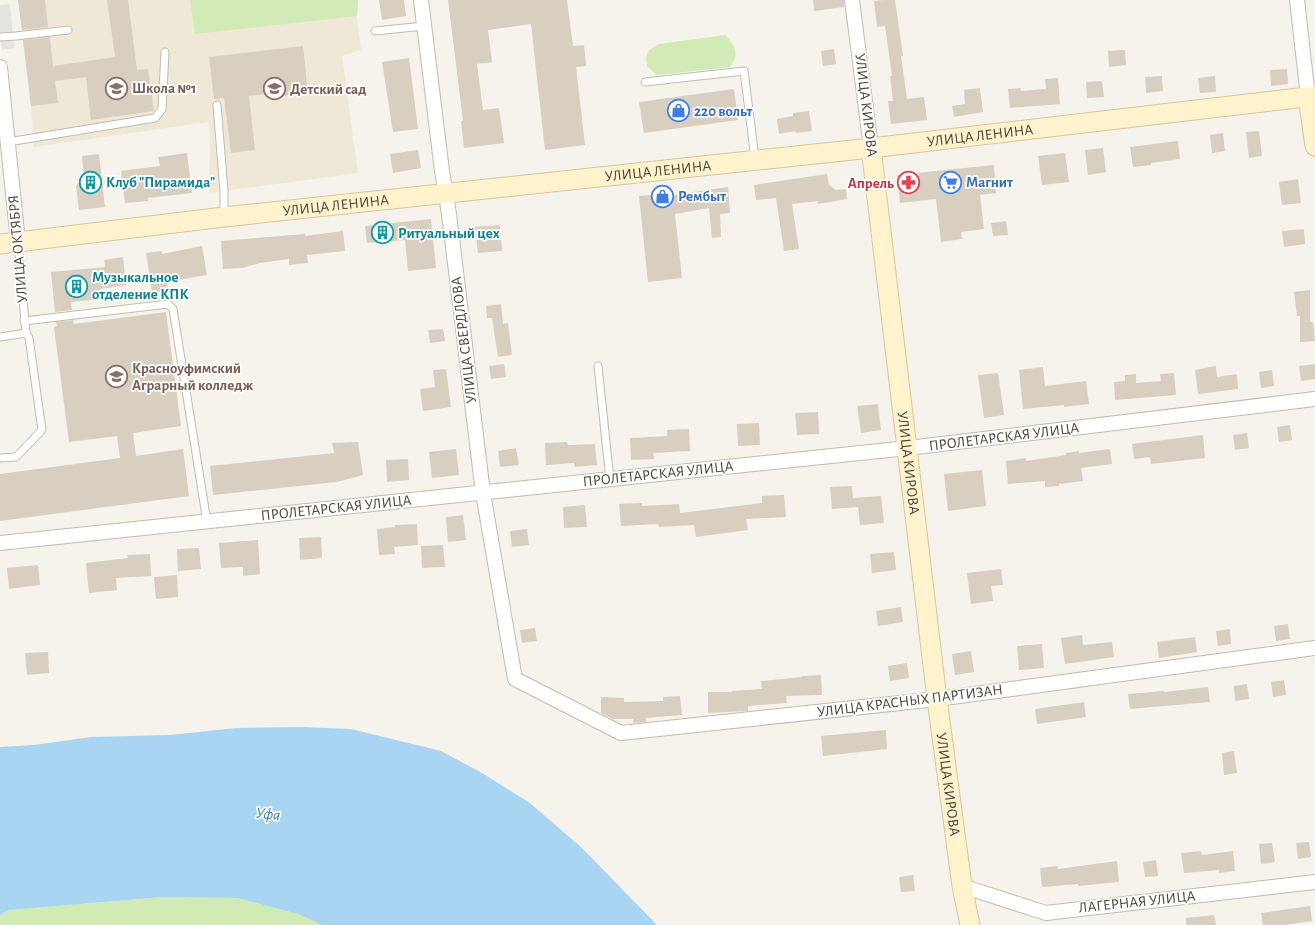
<svg xmlns="http://www.w3.org/2000/svg" width="1315" height="925" font-family="'Alegreya Sans',sans-serif">
	<style>
		.education { fill: #efe8d6 }
		.green { fill: #d2eab5 }
		.parking { fill: #e5e3e0 }
		.water { fill: #a9d4f2 }
		.building { fill: #d8cfc1 }
		.lines { fill: none; stroke-linecap: round; stroke-linejoin: round }
		.lane-casing { stroke: #c2bbae; stroke-width: 9 }
		.street-casing { stroke: #c2bbae; stroke-width: 16 }
		.secondary-casing { stroke: #d6c79b; stroke-width: 21 }
		.lane { stroke: #fff; stroke-width: 7 }
		.street { stroke: #fff; stroke-width: 14 }
		.secondary { stroke: #fff3cd; stroke-width: 19 }
		.labels { text-anchor: middle; dominant-baseline: central; stroke-width: 3.5; stroke-linejoin: round; paint-order: stroke }
		.education-label { font-size: 15px; font-weight: bold; fill: #785e54; stroke: #fff; text-anchor: start }
		.street-label { font-size: 15px; fill: #4b4439; stroke: #fff }
		.shop-label { font-size: 15px; font-weight: bold; fill: #366cbe; stroke: #fff; text-anchor: start }
		.culture-label { font-size: 15px; font-weight: bold; fill: #0d838f; stroke: #fff; text-anchor: start }
		.health-label { font-size: 15px; font-weight: bold; fill: #be3a42; stroke: #fff; text-anchor: end }
		.water-label { font-size: 16px; font-style: italic; fill: #2e7ab2; stroke: #fff }
	</style>
	<rect width="100%" height="100%" fill="#f6f3ec"/>
	<!-- education -->
	<path class="education" d="M18,0H358L357,16L361,50L342,56L358,173L209,193L210,137L208,122L34,147L31,106Z"/>
	<!-- green -->
	<g class="green">
		<path d="M190,0H358L357,16L195,34Z"/>
		<path d="M725,35C735,46 740,53 730,67L657,75L647,66L646,58L649,50L659,44Z"/>
		<path d="M163,897L237,898L298,914L322,925H0V915L9,910Z"/>
	</g>
	<!-- parking -->
	<path class="parking" d="M10,4L14,48L2,50L0,28V5Z"/>
	<!-- water -->
	<path class="water" d="M301,727L351,729L441,751L482,773L530,803L582,848L657,925H322L298,914L237,898L163,897L9,910L0,915V747L34,745L91,737L170,735L236,728Z"/>
	<!-- building -->
	<g class="building">
		<path d="M18,0H45L48,27L22,30Z"/>
		<path d="M107,0H128L137,70L148,69L154,111L91,120L86,77L55,81L58,103L31,106L23,40L50,37L53,66L115,57Z"/>
		<path d="M379,0H404L406,16L382,20Z"/>
		<path d="M448,0H567L573,46L584,45L586,66L576,67L585,145L545,150L531,24L488,30L492,62L477,64L483,110L499,108L504,143L464,148L461,121H463Z"/>
		<path d="M813,0H844V7L814,11Z"/>
		<path d="M883,0H895L903,56H901L907,99L924,97L927,120L891,124L888,101H893L890,76H892L885,26L877,27L874,1Z"/>
		<path d="M303,46L308,93L282,96L281,92L249,96L255,150L231,153L224,98L214,99L209,57Z"/>
		<path d="M834,49L836,64L823,66L821,51Z"/>
		<path d="M1125,50L1126,65L1109,67L1108,51Z"/>
		<path d="M409,58L418,129L393,132L382,62Z"/>
		<path d="M1287,69L1288,84L1271,86L1270,70Z"/>
		<path d="M1162,76L1163,91L1146,93L1145,77Z"/>
		<path d="M1215,76L1216,92L1200,93L1198,78Z"/>
		<path d="M1058,78L1060,104L1010,108L1008,89L1020,88L1021,91L1046,89L1045,79Z"/>
		<path d="M1102,81L1104,97L1087,98L1086,82Z"/>
		<path d="M980,88L983,112L954,117L952,106L965,104L964,90Z"/>
		<path d="M734,89L738,120L644,133L639,102Z"/>
		<path d="M809,111L812,131L796,133L795,131L779,134L777,119L793,116V113Z"/>
		<path d="M1259,131L1262,156L1249,158L1246,132Z"/>
		<path d="M1223,133L1225,151L1212,153L1210,135Z"/>
		<path d="M1178,141L1180,159L1151,163V165L1133,167L1130,147Z"/>
		<path d="M1103,148L1106,172L1088,175L1085,150Z"/>
		<path d="M418,150L421,168L393,173L390,154Z"/>
		<path d="M187,153L192,193L148,198V201L125,203L121,171L160,166L158,157Z"/>
		<path d="M1065,153L1069,182L1042,185L1038,156Z"/>
		<path d="M99,154L105,207L79,210L76,186L84,177L82,156Z"/>
		<path d="M994,165L996,193L980,195L984,229L961,232L962,239L941,242L936,199L900,203L897,175Z"/>
		<path d="M827,174L829,185L836,190L846,189L847,199L818,204V201L792,204L799,249L784,251L776,198L756,200L754,185Z"/>
		<path d="M1298,179L1301,203L1282,205L1279,182Z"/>
		<path d="M728,187L730,213L720,214L721,237L712,238L709,208L675,214L682,278L648,282L639,196L673,193V195Z"/>
		<path d="M431,219L436,268L408,271L405,240L367,243L365,226Z"/>
		<path d="M1006,221L1008,235L993,236L991,223Z"/>
		<path d="M500,225L502,251L478,253L475,227Z"/>
		<path d="M1304,229L1305,244L1284,247L1282,231Z"/>
		<path d="M343,231L345,251L307,255L308,263L289,265V259L260,263L242,268L223,269L221,241L305,234V236Z"/>
		<path d="M202,246L207,275L167,282L168,291L152,293L146,253L162,251V254Z"/>
		<path d="M123,257L126,285L100,289L102,299L71,302L72,310L55,312L51,272L105,267L104,260Z"/>
		<path d="M1310,290V322H1313L1315,341L1300,342V316H1297L1294,292Z"/>
		<path d="M501,304L503,324L508,323L512,355L498,357L492,318H487L486,306Z"/>
		<path d="M166,312L181,426L133,433L136,456L183,449L189,496L0,521V474L120,458L117,436L69,442L54,327L57,326L56,322L73,320L74,324Z"/>
		<path d="M443,329L445,341L430,343L428,330Z"/>
		<path d="M504,364L506,377L491,379L489,366Z"/>
		<path d="M1315,364V379L1301,381L1299,366Z"/>
		<path d="M1216,366L1217,377L1237,374L1238,389L1198,394L1195,370Z"/>
		<path d="M1043,367L1045,386L1086,381L1089,404L1064,407V405L1023,409L1019,370Z"/>
		<path d="M446,369L451,407L423,411L420,389L435,387L433,370Z"/>
		<path d="M1272,370L1274,386L1261,388L1259,372Z"/>
		<path d="M998,373L1004,415L984,418L978,375Z"/>
		<path d="M1174,373L1176,395L1115,400L1114,382L1125,381V375L1136,374V383L1161,381L1160,374Z"/>
		<path d="M878,404L881,430L861,433L857,406Z"/>
		<path d="M818,412L819,434L797,435L795,413Z"/>
		<path d="M759,423L760,445L738,446L737,424Z"/>
		<path d="M1290,425L1292,440L1279,442L1277,427Z"/>
		<path d="M689,429L690,451L653,453L654,459L631,460L630,438L667,436V430Z"/>
		<path d="M1247,433L1249,448L1235,450L1233,435Z"/>
		<path d="M1203,435L1205,458L1151,464L1150,457L1134,459L1132,444Z"/>
		<path d="M358,442L363,475L337,482L213,495L210,466L334,453L332,443Z"/>
		<path d="M567,442L568,445L595,444L597,465L575,467L574,463L546,465L545,443Z"/>
		<path d="M516,448L519,465L500,467L498,451Z"/>
		<path d="M456,449L459,475L432,478L429,452Z"/>
		<path d="M1110,449L1112,464L1081,468L1083,481L1059,484V486L1045,487V481L1008,484L1006,461L1026,458V461L1066,455V453L1079,451V453Z"/>
		<path d="M408,459L409,480L387,482L386,460Z"/>
		<path d="M982,470L986,506L948,511L944,474Z"/>
		<path d="M852,486L853,498L881,496L884,523L860,525L858,507L832,509L830,487Z"/>
		<path d="M784,495L786,517L746,519L748,530L696,537L694,525L659,527L658,524L621,526L619,504L642,503V506L679,504L680,513L762,503V496Z"/>
		<path d="M585,505L587,527L564,528L563,507Z"/>
		<path d="M463,515L466,540L448,542L446,517Z"/>
		<path d="M417,524L418,545L394,547L395,554L379,555L377,529L395,527V525Z"/>
		<path d="M527,529L529,545L512,547L510,531Z"/>
		<path d="M321,537L322,558L300,560L299,538Z"/>
		<path d="M258,540L260,574L243,576V567L221,568L219,543Z"/>
		<path d="M443,545L445,567L422,568L421,546Z"/>
		<path d="M199,548L201,569L178,571L177,549Z"/>
		<path d="M894,552L896,570L872,573L870,554Z"/>
		<path d="M150,554L151,576L116,578L117,590L89,593L86,563L128,558L127,555Z"/>
		<path d="M38,565L40,585L9,589L7,568Z"/>
		<path d="M1001,569L1003,585L991,586L993,601L971,604L967,573Z"/>
		<path d="M177,575L178,597L156,599L154,577Z"/>
		<path d="M901,607L903,622L878,626L876,611Z"/>
		<path d="M1288,624L1290,639L1276,641L1274,626Z"/>
		<path d="M535,628L537,641L522,643L520,630Z"/>
		<path d="M1230,629L1231,644L1218,646L1216,631Z"/>
		<path d="M1082,635L1083,645L1112,642L1114,657L1065,664L1061,638Z"/>
		<path d="M1195,637L1197,652L1159,658L1157,642Z"/>
		<path d="M1042,644L1044,668L1019,670L1017,646Z"/>
		<path d="M971,651L974,672L955,675L952,654Z"/>
		<path d="M48,652L49,673L27,675L25,653Z"/>
		<path d="M907,663L909,678L890,681L888,666Z"/>
		<path d="M821,675L822,695L786,696L787,703L748,706V711L708,713V692H732V691L762,689L761,681L802,677V676Z"/>
		<path d="M1284,680L1286,695L1273,697L1271,682Z"/>
		<path d="M1247,684L1249,699L1235,701L1234,686Z"/>
		<path d="M1208,687L1210,702L1130,709L1128,694L1164,691V692Z"/>
		<path d="M680,696L682,715L646,718V722L633,723V719H613L601,713V697L624,698V702L663,701V697Z"/>
		<path d="M1084,702L1086,717L1037,724L1035,709Z"/>
		<path d="M886,730L887,749L823,756L821,736Z"/>
		<path d="M1234,751L1237,773L1224,775L1222,753Z"/>
		<path d="M1309,842L1311,857L1298,859L1296,843Z"/>
		<path d="M1272,843L1275,862L1261,864L1259,844Z"/>
		<path d="M1201,851L1202,855L1233,851L1235,871L1219,873V870L1184,873L1181,853Z"/>
		<path d="M1156,860L1158,876L1145,877L1143,862Z"/>
		<path d="M1117,861L1119,882L1078,886V884L1042,887L1040,868L1058,866V869Z"/>
		<path d="M913,875L915,891L901,892L899,877Z"/>
		<path d="M1310,906L1312,921L1285,925H1263L1261,913Z"/>
		<path d="M1214,915L1216,925H1186V918Z"/>
	</g>
	<g class="lines">
		<defs>
			<g id="lane">
				<path d="M375,31L424,26"/>
				<path d="M0,37L16,36L68,30"/>
				<path d="M645,82L744,71L755,159"/>
				<path d="M217,105L224,191V216"/>
				<path d="M8,142L155,118L162,109L165,52"/>
				<path d="M24,321L168,304L173,309L207,522"/>
				<path d="M0,337L26,333"/>
				<path d="M598,366L610,480"/>
				<path d="M0,458L16,457L42,430L29,338L26,333L18,242"/>
			</g>
			<g id="street">
				<path d="M421,0L442,171L449,214L483,493L515,679L621,733L937,699L1315,648"/>
				<path d="M852,0L871,148"/>
				<path d="M1297,0L1308,97"/>
				<path d="M0,67L18,242"/>
				<path d="M0,543L908,448L1315,399"/>
				<path d="M962,886L1046,913L1315,882"/>
			</g>
			<g id="secondary">
				<path d="M1308,97L1315,146"/>
				<path id="s1" d="M871,148L937,699L962,886L970,925"/>
				<path id="s2" d="M0,244L224,217L871,148L1315,96"/>
			</g>
		</defs>
		<!-- lane casing -->
		<use href="#lane" class="lane-casing"/>
		<!-- street casing -->
		<use href="#street" class="street-casing"/>
		<!-- secondary casing -->
		<use href="#secondary" class="secondary-casing"/>
		<!-- lane -->
		<use href="#lane" class="lane"/>
		<!-- street -->
		<use href="#street" class="street"/>
		<!-- secondary -->
		<use href="#secondary" class="secondary"/>
	</g>
	<!-- icons -->
	<defs>
		<symbol id="school-ring" viewBox="-11 -11 22 22"><circle r="9.5" fill="#fff" stroke="#8d6e63" stroke-width="1.5"/><path d="M0-5L7-2L0 1L-7-2ZM-4 1L0 2.5L4 1V4Q0 6-4 4Z" fill="#8d6e63"/></symbol>
		<symbol id="shop-ring" viewBox="-11 -11 22 22"><circle r="9.5" fill="#fff" stroke="#3f7fe0" stroke-width="1.5"/><path d="M-5-2.5h2.3a2.7 3.5 0 0 1 5.4 0H5L5.5 6h-11ZM-1.5-2.5h3a1.5 2.3 0 0 0-3 0Z" fill="#3f7fe0"/></symbol>
		<symbol id="building-ring" viewBox="-11 -11 22 22"><circle r="9.5" fill="#fff" stroke="#0f9aa8" stroke-width="1.5"/><path d="M-4-6H4V6H1V3H-1V6H-4ZM-2.5-4.3h1.7v1.8h-1.7ZM.8-4.3h1.7v1.8H.8ZM-2.5-1h1.7V.8h-1.7ZM.8-1h1.7V.8H.8Z" fill="#0f9aa8"/></symbol>
		<symbol id="supermarket-ring" viewBox="-11 -11 22 22"><circle r="9.5" fill="#fff" stroke="#3f7fe0" stroke-width="1.5"/><path d="M-6-5.5h2.5l.6 2H6L4.5 2H-2.5L-4.4-4H-6ZM-1.5 3.2a1.3 1.3 0 1 0 .1 0ZM3 3.2a1.3 1.3 0 1 0 .1 0Z" fill="#3f7fe0"/></symbol>
		<symbol id="pharmacy-ring" viewBox="-11 -11 22 22"><circle r="9.5" fill="#fff" stroke="#e0444e" stroke-width="1.5"/><path d="M-2-6h4v4h4v4h-4v4h-4v-4h-4v-4h4Z" fill="#e0444e"/></symbol>
		<symbol id="university-ring" viewBox="-11 -11 22 22"><circle r="9.5" fill="#fff" stroke="#8d6e63" stroke-width="1.5"/><path d="M0-5L7-2L0 1L-7-2ZM-4 1L0 2.5L4 1V4Q0 6-4 4Z" fill="#8d6e63"/></symbol>
	</defs>
	<g fill-rule="evenodd">
		<use href="#school-ring" x="104" y="76" width="25" height="25"/>
		<use href="#school-ring" x="262" y="76" width="25" height="25"/>
		<use href="#shop-ring" x="666" y="98" width="25" height="25"/>
		<use href="#building-ring" x="78" y="170" width="25" height="25"/>
		<use href="#supermarket-ring" x="938" y="170" width="25" height="25"/>
		<use href="#pharmacy-ring" x="896" y="170" width="25" height="25"/>
		<use href="#shop-ring" x="650" y="184" width="25" height="25"/>
		<use href="#building-ring" x="370" y="220" width="25" height="25"/>
		<use href="#building-ring" x="64" y="274" width="25" height="25"/>
		<use href="#university-ring" x="104" y="364" width="25" height="25"/>
	</g>
	<g class="labels">
		<!-- education labels -->
		<g class="education-label">
			<text x="132" y="88">Школа №1</text>
			<text x="290" y="89">Детский сад</text>
			<text x="132" y="368">Красноуфимский<tspan x="132" dy="17">Аграрный колледж</tspan></text>
		</g>
		<!-- street labels -->
		<g class="street-label">
			<text transform="translate(866 105) rotate(83)">УЛИЦА КИРОВА</text>
			<text stroke="none"><textPath href="#s2" startOffset="986">УЛИЦА ЛЕНИНА</textPath></text>
			<text stroke="none"><textPath href="#s2" startOffset="662">УЛИЦА ЛЕНИНА</textPath></text>
			<text stroke="none"><textPath href="#s2" startOffset="338">УЛИЦА ЛЕНИНА</textPath></text>
			<text transform="translate(18 249) rotate(-95)">УЛИЦА ОКТЯБРЯ</text>
			<text transform="translate(464 340) rotate(-97)">УЛИЦА СВЕРДЛОВА</text>
			<text transform="translate(1004 437) rotate(-7)">ПРОЛЕТАРСКАЯ УЛИЦА</text>
			<text stroke="none"><textPath href="#s1" startOffset="317">УЛИЦА КИРОВА</textPath></text>
			<text transform="translate(658 474) rotate(-6)">ПРОЛЕТАРСКАЯ УЛИЦА</text>
			<text transform="translate(336 508) rotate(-6)">ПРОЛЕТАРСКАЯ УЛИЦА</text>
			<text transform="translate(910 701) rotate(-7)">УЛИЦА КРАСНЫХ ПАРТИЗАН</text>
			<text stroke="none"><textPath href="#s1" startOffset="641">УЛИЦА КИРОВА</textPath></text>
			<text transform="translate(1137 902) rotate(-6)">ЛАГЕРНАЯ УЛИЦА</text>
		</g>
		<!-- shop labels -->
		<g class="shop-label">
			<text x="694" y="111">220 вольт</text>
			<text x="966" y="182">Магнит</text>
			<text x="678" y="196">Рембыт</text>
		</g>
		<!-- culture labels -->
		<g class="culture-label">
			<text x="106" y="182">Клуб "Пирамида"</text>
			<text x="398" y="233">Ритуальный цех</text>
			<text x="92" y="277">Музыкальное<tspan x="92" dy="17">отделение КПК</tspan></text>
		</g>
		<!-- health labels -->
		<g class="health-label">
			<text x="894" y="183">Апрель</text>
		</g>
		<!-- water labels -->
		<g class="water-label">
			<text transform="translate(268 814) rotate(7)">Уфа</text>
		</g>
	</g>
</svg>
